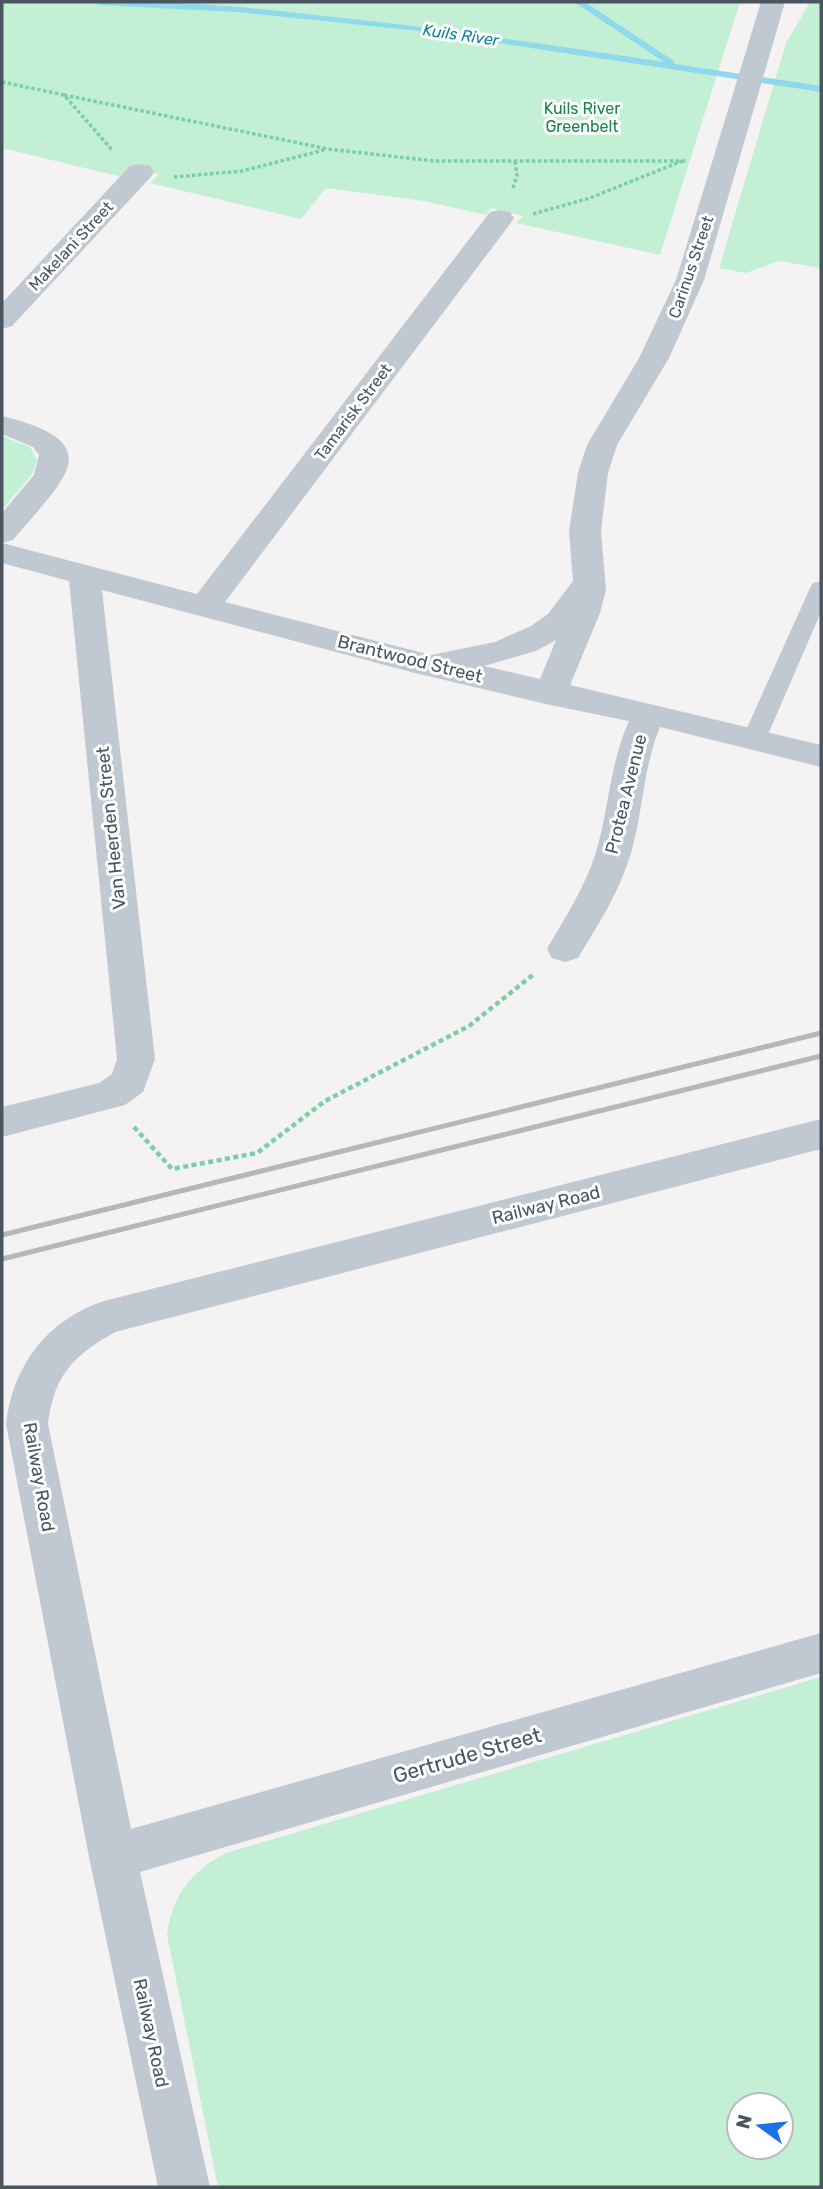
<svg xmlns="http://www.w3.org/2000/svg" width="823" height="2189" font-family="Rubik,sans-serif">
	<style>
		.green { fill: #c3f0d4; fill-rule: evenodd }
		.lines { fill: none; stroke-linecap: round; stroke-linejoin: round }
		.stream { fill: #90d9ed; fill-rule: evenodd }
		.path-far1 { stroke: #7acfa5; stroke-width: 3.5; stroke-dasharray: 3.5 2.5; stroke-linecap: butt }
		.path { stroke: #7acfa5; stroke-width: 4.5; stroke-dasharray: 5 3.5; stroke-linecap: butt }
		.service { fill: #c0c9d1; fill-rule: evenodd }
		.minor { fill: #c0c9d1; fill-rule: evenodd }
		.rail { stroke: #b4b7bc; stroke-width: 5 }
		.labels { text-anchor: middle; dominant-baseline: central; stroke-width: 6; stroke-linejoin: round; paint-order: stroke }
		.far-water-label { font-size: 16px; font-style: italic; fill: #0d81a0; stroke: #fff }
		.far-park-label { font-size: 16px; fill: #18844e; stroke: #fff }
		.far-street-label { font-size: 16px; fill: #4a5560; stroke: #fff }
		.street-label { font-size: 18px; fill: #4a5560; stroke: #fff }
		.near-street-label { font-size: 21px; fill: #4a5560; stroke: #fff }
	</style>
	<rect width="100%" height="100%" fill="#f4f2f2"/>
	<!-- green -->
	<g class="green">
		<path d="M2,2H740L660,255L516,223L523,216L491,208L486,215L424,201L326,188L301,219L150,183L159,174L129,168L122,177L2,148Z"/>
		<path d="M810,2H821V268L779,261L746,273L719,268L786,43Z"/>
		<path d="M2,436L30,447L37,460L32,474L2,510Z"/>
		<path d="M821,1677V2187H218L167,1935C172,1896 191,1871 226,1853ZM739,2105H781V2147H739Z"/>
	</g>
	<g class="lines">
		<!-- stream -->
		<path class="stream" d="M94,2C165,0 236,6 306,14C426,26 545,44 664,62L574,2H585L674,61L675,64L821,86V92L419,31L236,12L99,5Z"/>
		<!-- path-far1 -->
		<g class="path-far1">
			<path d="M2,82L64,95L112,150"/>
			<path d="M64,95L328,149L434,161H687"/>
			<path d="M174,177L242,171L324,150"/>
			<path d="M513,188L517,175L515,161"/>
			<path d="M533,214L590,198L682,161"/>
		</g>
		<!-- path -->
		<path class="path" d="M134,1127L172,1169L257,1153L325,1101L469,1026L534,974"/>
		<!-- service -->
		<path class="service" d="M821,581V612L766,739L762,744L754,747L746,744L742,739L810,588L813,583Z"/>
		<!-- minor -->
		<g class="minor">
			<path d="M761,2H785L704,280L669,358L617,445L608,473L601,531L606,590L600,613L570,685L821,745V767L660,727C643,768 643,812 631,853C620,891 598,925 578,958L565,962L552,958L547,949C565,917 585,888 596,852C609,809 610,762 629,721L550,705L411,672L102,590L155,1059L143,1092L125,1105L2,1137V1107L99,1083L112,1074L117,1059L69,581L2,563V543L197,594L490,212L500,210L510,212L514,218L510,224L225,602L431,655L495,642L531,626L548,614L573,581L569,531L578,473L587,445L639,358L676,280ZM556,640L540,679L484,666L536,651Z"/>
			<path d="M140,164L150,166L154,172L150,178L12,326L2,329V303L130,166Z"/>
			<path d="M2,416C113,443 63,480 13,540L2,543V513L34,475L39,455L33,447L2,434Z"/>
			<path d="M821,1119V1149L115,1332C73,1356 54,1375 48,1424L131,1829L821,1633V1673L140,1872L210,2187H158L89,1857L6,1424C13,1365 47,1320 104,1301Z"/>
		</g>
		<!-- rail -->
		<g class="rail">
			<path d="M2,1235L821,1033"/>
			<path d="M2,1259L821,1056"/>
		</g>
	</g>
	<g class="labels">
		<!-- far-water labels -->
		<g class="far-water-label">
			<text transform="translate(461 35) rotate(8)">Kuils River</text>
		</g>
		<!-- far-park labels -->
		<g class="far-park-label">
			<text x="582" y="108">Kuils River<tspan x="582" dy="18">Greenbelt</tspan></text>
		</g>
		<!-- far-street labels -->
		<g class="far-street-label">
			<text transform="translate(71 246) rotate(-47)">Makelani Street</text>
			<text transform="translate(691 267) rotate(-71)">Carinus Street</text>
			<text transform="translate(353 412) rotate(-53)">Tamarisk Street</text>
		</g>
		<!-- street labels -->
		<g class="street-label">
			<text transform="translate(410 659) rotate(14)">Brantwood Street</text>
			<text transform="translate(626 794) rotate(-76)">Protea Avenue</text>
			<text transform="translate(111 828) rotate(-96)">Van Heerden Street</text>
			<text transform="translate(546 1205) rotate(-14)">Railway Road</text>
			<text transform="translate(39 1477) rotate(80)">Railway Road</text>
			<text transform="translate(151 2033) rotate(78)">Railway Road</text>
		</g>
		<!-- near-street labels -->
		<g class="near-street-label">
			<text transform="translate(467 1755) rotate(-16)">Gertrude Street</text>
		</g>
	</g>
	<!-- border -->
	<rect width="823" height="2189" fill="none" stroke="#4a5560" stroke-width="7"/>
	<!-- north arrow -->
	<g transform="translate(760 2126) rotate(285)"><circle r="33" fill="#ffffff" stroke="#b7bbbf" stroke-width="2"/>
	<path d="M0-5L12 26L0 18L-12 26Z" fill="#1b72e6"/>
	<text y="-10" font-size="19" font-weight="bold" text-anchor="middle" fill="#4a5560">N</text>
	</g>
</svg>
